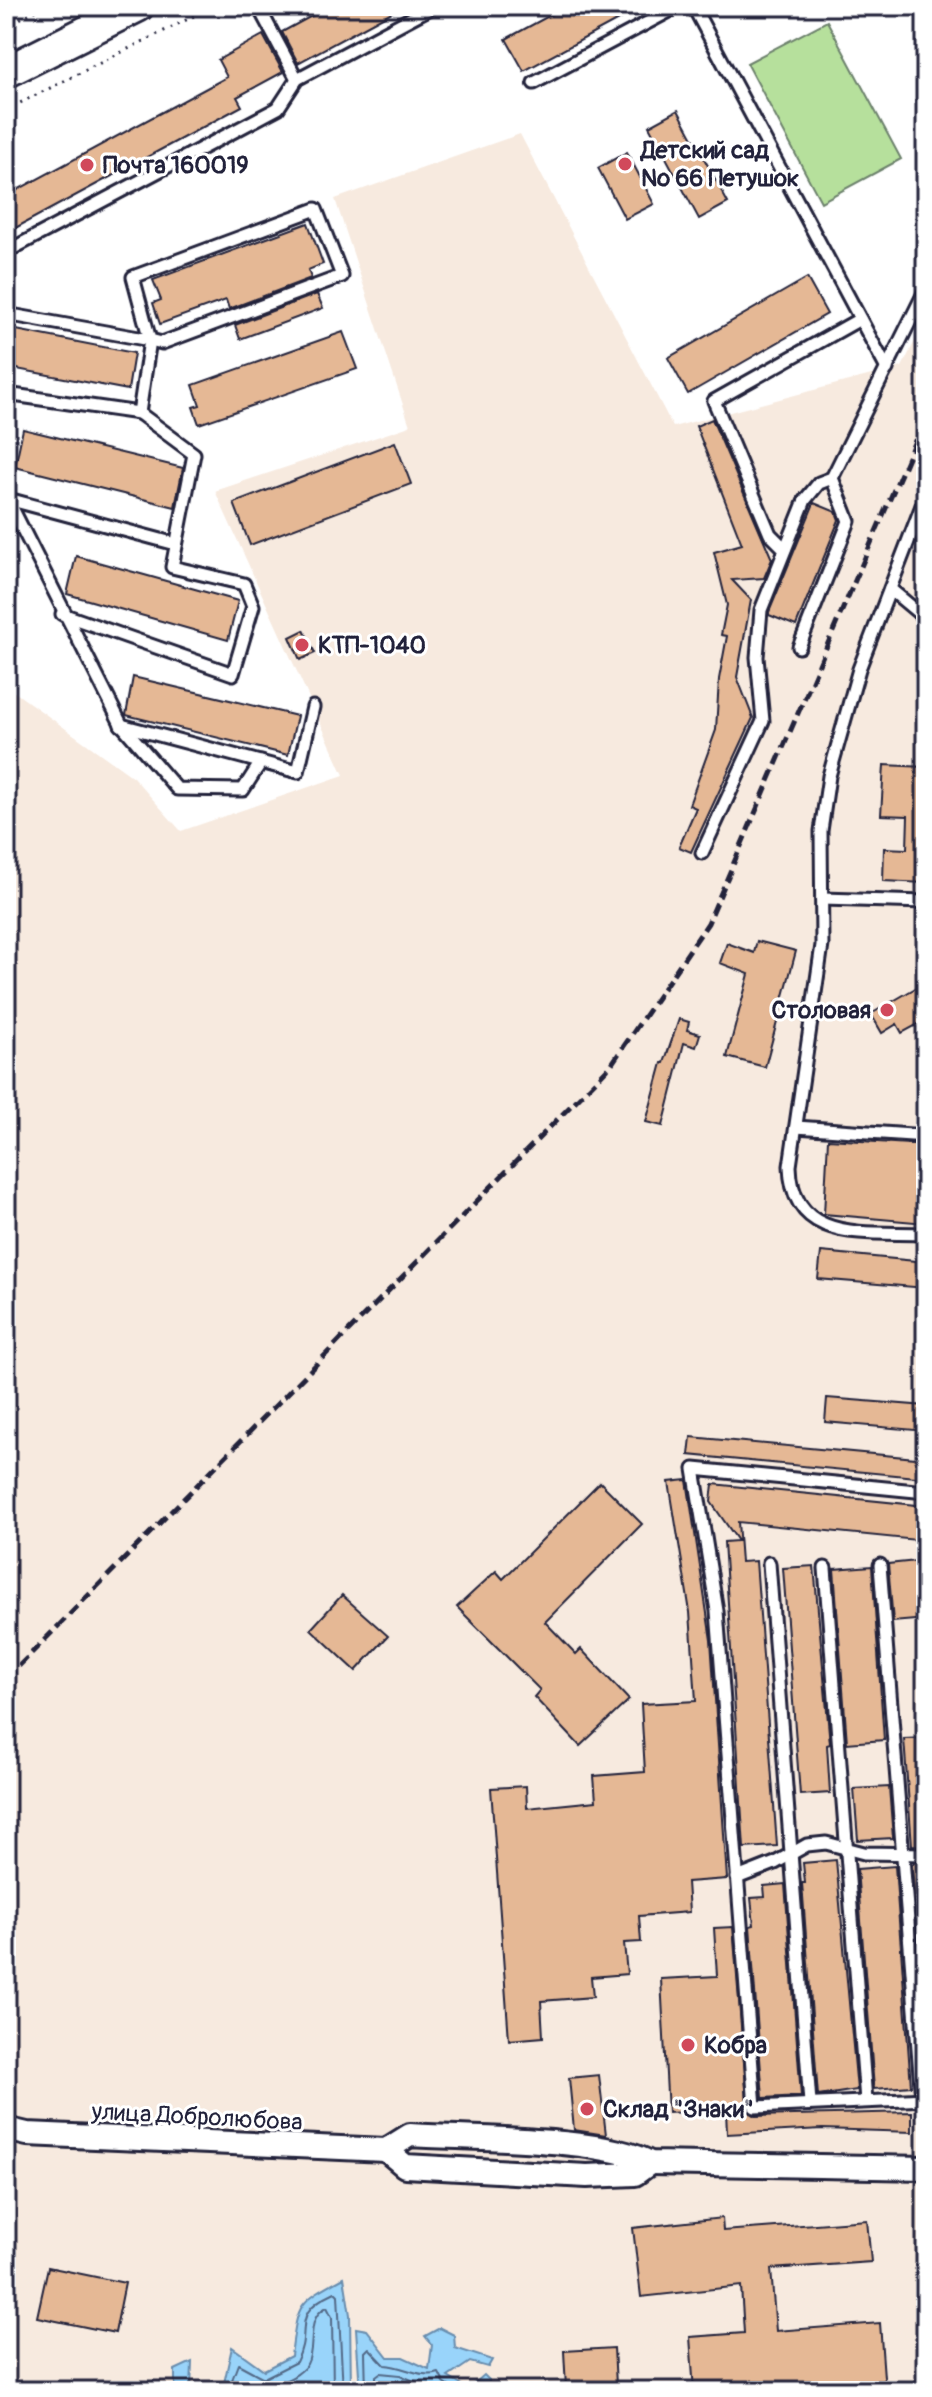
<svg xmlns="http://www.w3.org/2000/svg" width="932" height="2397" font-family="Pangolin,sans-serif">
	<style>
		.built { fill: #f7eadf }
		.green { fill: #b6e09c; stroke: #6c816c; stroke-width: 2 }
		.water { fill: #99d4fa; stroke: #698dae; stroke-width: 2 }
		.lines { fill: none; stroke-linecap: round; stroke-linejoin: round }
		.shore { stroke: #526987; stroke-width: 2 }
		.building { fill: #e5b895; stroke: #22223b; stroke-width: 2 }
		.service-casing { stroke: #22223b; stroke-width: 17 }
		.minor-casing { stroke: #22223b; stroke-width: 28 }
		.secondary-casing { stroke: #22223b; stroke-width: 36 }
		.path { stroke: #22223b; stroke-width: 3; stroke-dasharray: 2 6; stroke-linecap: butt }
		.service { stroke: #fff; stroke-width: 11 }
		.minor { stroke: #fff; stroke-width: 22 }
		.secondary { stroke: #fff; stroke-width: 30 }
		.rail { stroke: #22223b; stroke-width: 5; stroke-dasharray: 12 6; stroke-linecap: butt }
		.poi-dot { fill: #d1495b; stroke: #fff; stroke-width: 3 }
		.labels { text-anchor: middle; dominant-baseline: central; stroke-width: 6; stroke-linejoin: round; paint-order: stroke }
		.poi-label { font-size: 24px; font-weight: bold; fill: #22223b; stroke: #fff; text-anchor: start }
		.street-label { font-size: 24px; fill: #22223b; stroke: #fff }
	</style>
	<rect width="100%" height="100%" fill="#fff"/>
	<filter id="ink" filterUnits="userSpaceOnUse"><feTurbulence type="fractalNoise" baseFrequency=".0125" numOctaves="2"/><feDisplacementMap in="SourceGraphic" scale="16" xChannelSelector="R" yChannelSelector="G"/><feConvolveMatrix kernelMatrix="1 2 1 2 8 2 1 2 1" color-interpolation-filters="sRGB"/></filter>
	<g filter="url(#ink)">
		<!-- built -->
		<path class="built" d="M520,134L673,427L902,367L926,319V2391H6V686L133,777L181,831L344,775L215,491L410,426L335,199Z"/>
		<!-- green -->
		<path class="green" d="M827,21L901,159L821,202L747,63Z"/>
		<!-- water -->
		<g class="water">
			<path d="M344,2277L350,2315L351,2391H228L224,2383L232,2347L264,2370L291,2356C298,2303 296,2303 344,2277Z"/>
			<path d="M356,2328L367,2330L388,2357H403L429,2369L432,2345L425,2336L440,2328L454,2335L455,2348L492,2360L488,2367L470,2362L448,2377L468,2389L484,2375L489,2380V2391H360Z"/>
			<path d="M192,2362L191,2391H175V2370Z"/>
		</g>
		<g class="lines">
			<!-- shore -->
			<g class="shore">
				<path d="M235,2391L232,2380L238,2364L264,2378L296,2362C314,2329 287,2314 335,2292L338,2295L343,2391"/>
				<path d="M245,2391L247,2383L269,2388C280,2383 300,2376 307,2364C317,2346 304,2318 327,2307L332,2317L333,2391"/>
				<path d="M366,2391L365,2352L369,2348L385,2365C404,2366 422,2379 439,2373L444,2383L456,2391"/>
				<path d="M376,2391V2376L380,2373L400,2375L437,2391"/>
			</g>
		</g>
		<!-- building -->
		<g class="building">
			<path d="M330,6H403L298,63L282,32Z"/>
			<path d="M567,6H644L524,71L506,39Z"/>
			<path d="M263,35L283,72L237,97L242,106L6,233V196L227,77L218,60Z"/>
			<path d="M678,110L728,203L699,219L649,126Z"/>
			<path d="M627,152L654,204L625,219L598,168Z"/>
			<path d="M308,223L323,264L308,270L311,278L229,309L226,300L160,324L153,303L161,300L153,280Z"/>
			<path d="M807,278L827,314L688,394L668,358Z"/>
			<path d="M317,294L323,308L240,339L235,325Z"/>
			<path d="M6,328L134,353L128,390L6,367Z"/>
			<path d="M343,332L357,369L199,424L193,407L200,405L193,385Z"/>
			<path d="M712,419L772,559L764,578L732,580L751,600L737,677L753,718L691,852L679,847L696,808L689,805L716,730L719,679L727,636L721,635L727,605L714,552L742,544L696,426Z"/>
			<path d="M23,429L183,468L175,507L15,467Z"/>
			<path d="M395,442L411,484L250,545L234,503Z"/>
			<path d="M814,503L836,512L839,520L796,626L769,615V612Z"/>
			<path d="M76,556L238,601L228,640L67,594Z"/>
			<path d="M304,630L315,653L300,660L290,637Z"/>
			<path d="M133,677L297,716L288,755L126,715Z"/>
			<path d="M884,765L926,767V883L883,881L884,848L907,849L908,816L881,815Z"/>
			<path d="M757,941L796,951L765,1067L727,1057L749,974L720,963L727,943L754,953Z"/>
			<path d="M926,982V1020L902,1033L897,1024L882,1033L871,1014Z"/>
			<path d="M679,1019L689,1022L687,1030L700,1034L696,1047L684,1043L663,1126L646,1122L662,1063H664Z"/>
			<path d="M828,1139L926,1145V1223L824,1214Z"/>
			<path d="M821,1252L926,1262V1288L818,1279Z"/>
			<path d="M827,1398L926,1406V1431L825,1422Z"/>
			<path d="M691,1437L926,1459V1478L689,1455Z"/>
			<path d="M687,1480L711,1640L727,1879L687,1882L689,1912L639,1916L641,1942L624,1943L627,1974L591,1977L593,1997L541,2001L543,2037L509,2040L491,1788L526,1786L527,1808L596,1801L594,1776L645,1772L641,1704L696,1701L690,1612L669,1482Z"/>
			<path d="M600,1482L642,1524L545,1622L576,1654L581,1649L629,1700L580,1746L534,1697L540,1690L457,1607L496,1571L503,1579Z"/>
			<path d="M713,1484L926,1506V1541L738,1522L741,1562L756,1561L777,1846L744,1848L724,1542L738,1541L711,1502Z"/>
			<path d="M926,1560V1619L893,1622L888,1564Z"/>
			<path d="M814,1566L830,1744L827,1745L830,1793L800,1795L783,1568Z"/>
			<path d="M872,1566L884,1740L847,1743L834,1569Z"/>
			<path d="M342,1595L388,1636L356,1671L311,1629Z"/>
			<path d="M926,1738V1846L912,1845L904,1739Z"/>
			<path d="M889,1787L893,1838L858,1840L854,1789Z"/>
			<path d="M836,1860L857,2090L818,2096L802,1883H805L803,1863Z"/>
			<path d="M914,1862H926V2041L912,1865Z"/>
			<path d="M895,1866L911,2086L874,2089L857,1869Z"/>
			<path d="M785,1884L801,2096L763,2098L750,1926L754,1925L751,1898L765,1897L764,1886Z"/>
			<path d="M733,1927L748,2112L755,2116L912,2112V2132L822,2129L727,2134L726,2110L668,2113L661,1979L717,1976L714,1928Z"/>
			<path d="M599,2075L606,2135L574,2130L569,2078Z"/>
			<path d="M722,2218L723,2231L867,2220L871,2262L771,2269L776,2331L880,2323L885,2391H694L690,2337L744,2333L741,2286L641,2297L633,2228Z"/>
			<path d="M48,2267L125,2283L115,2333L37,2317Z"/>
			<path d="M614,2348L616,2385L566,2388L564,2351Z"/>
		</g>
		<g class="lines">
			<defs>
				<g id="service">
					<path d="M258,6L297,79"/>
					<path d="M693,6L887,369"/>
					<path d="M534,83L679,6"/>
					<path d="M316,209L342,276L162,343L150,340L133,277Z"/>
					<path d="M6,252L278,108L297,79L434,6"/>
					<path d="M6,314L150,340L139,413L6,394"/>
					<path d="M926,495L859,669L829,776L821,831L822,945L790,1166C792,1245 867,1231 926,1234"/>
					<path d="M6,496L121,724L177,789L243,790L261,762"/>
					<path d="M8,499L176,544"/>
					<path d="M785,549L770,534L714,401L860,319"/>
					<path d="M890,589L926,619"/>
					<path d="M62,614L233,674L253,606L244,584L172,567L194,454L139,413"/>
					<path d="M799,647L849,521L832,478"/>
					<path d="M121,725L298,772L313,707"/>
					<path d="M702,853L763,721L757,657L761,610L805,500L819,483L832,478L926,289"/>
					<path d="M822,899L926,902"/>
					<path d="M796,1127L926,1136"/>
					<path d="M926,1492L694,1469L717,1611L755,2107L926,2099"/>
					<path d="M769,1563L810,2103"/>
					<path d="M880,1565L922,2099"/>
					<path d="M825,1568L866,2101"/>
					<path d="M737,1878L775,1863L807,1845L826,1843L864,1853L926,1854"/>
				</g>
				<g id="minor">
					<path d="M6,2129L27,2134L386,2150L410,2135C469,2139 604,2137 650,2163L926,2168"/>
					<path d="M386,2150L405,2166L587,2176L635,2174L650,2163"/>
				</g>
				<path id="secondary" d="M6,72L138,6"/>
			</defs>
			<!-- service casing -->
			<use href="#service" class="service-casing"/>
			<!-- minor casing -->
			<use href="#minor" class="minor-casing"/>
			<!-- secondary casing -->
			<use href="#secondary" class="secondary-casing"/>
			<!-- path -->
			<g class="path">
				<path d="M6,26L44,6"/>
				<path d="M6,110L214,6"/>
			</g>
			<!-- service -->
			<use href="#service" class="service"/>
			<!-- minor -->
			<use href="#minor" class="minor"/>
			<!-- secondary -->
			<use href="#secondary" class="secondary"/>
			<!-- rail -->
			<path class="rail" d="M6,1679L611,1065L708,923L926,415"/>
		</g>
	</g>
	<!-- markers -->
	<g class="poi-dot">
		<circle cx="625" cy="164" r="8"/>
		<circle cx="87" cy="165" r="8"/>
		<circle cx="302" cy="645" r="8"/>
		<circle cx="887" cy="1010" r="8"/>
		<circle cx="688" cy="2045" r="8"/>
		<circle cx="587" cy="2109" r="8"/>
	</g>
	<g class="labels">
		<!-- poi labels -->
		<g class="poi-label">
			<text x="641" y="150">Детский сад<tspan x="641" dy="28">№ 66 Петушок</tspan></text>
			<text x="103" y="165">Почта 160019</text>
			<text x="318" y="645">КТП-1040</text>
			<text x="871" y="1010" text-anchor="end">Столовая</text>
			<text x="704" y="2045">Кобра</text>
			<text x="603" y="2109">Склад "Знаки"</text>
		</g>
		<!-- street labels -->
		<g class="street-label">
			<text transform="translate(197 2117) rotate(3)">улица Добролюбова</text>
		</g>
	</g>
	<!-- margin -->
	<rect width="932" height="2397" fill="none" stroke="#fff" stroke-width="32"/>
	<rect x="16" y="16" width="900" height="2365" fill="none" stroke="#22223b" stroke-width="3" filter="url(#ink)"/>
</svg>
